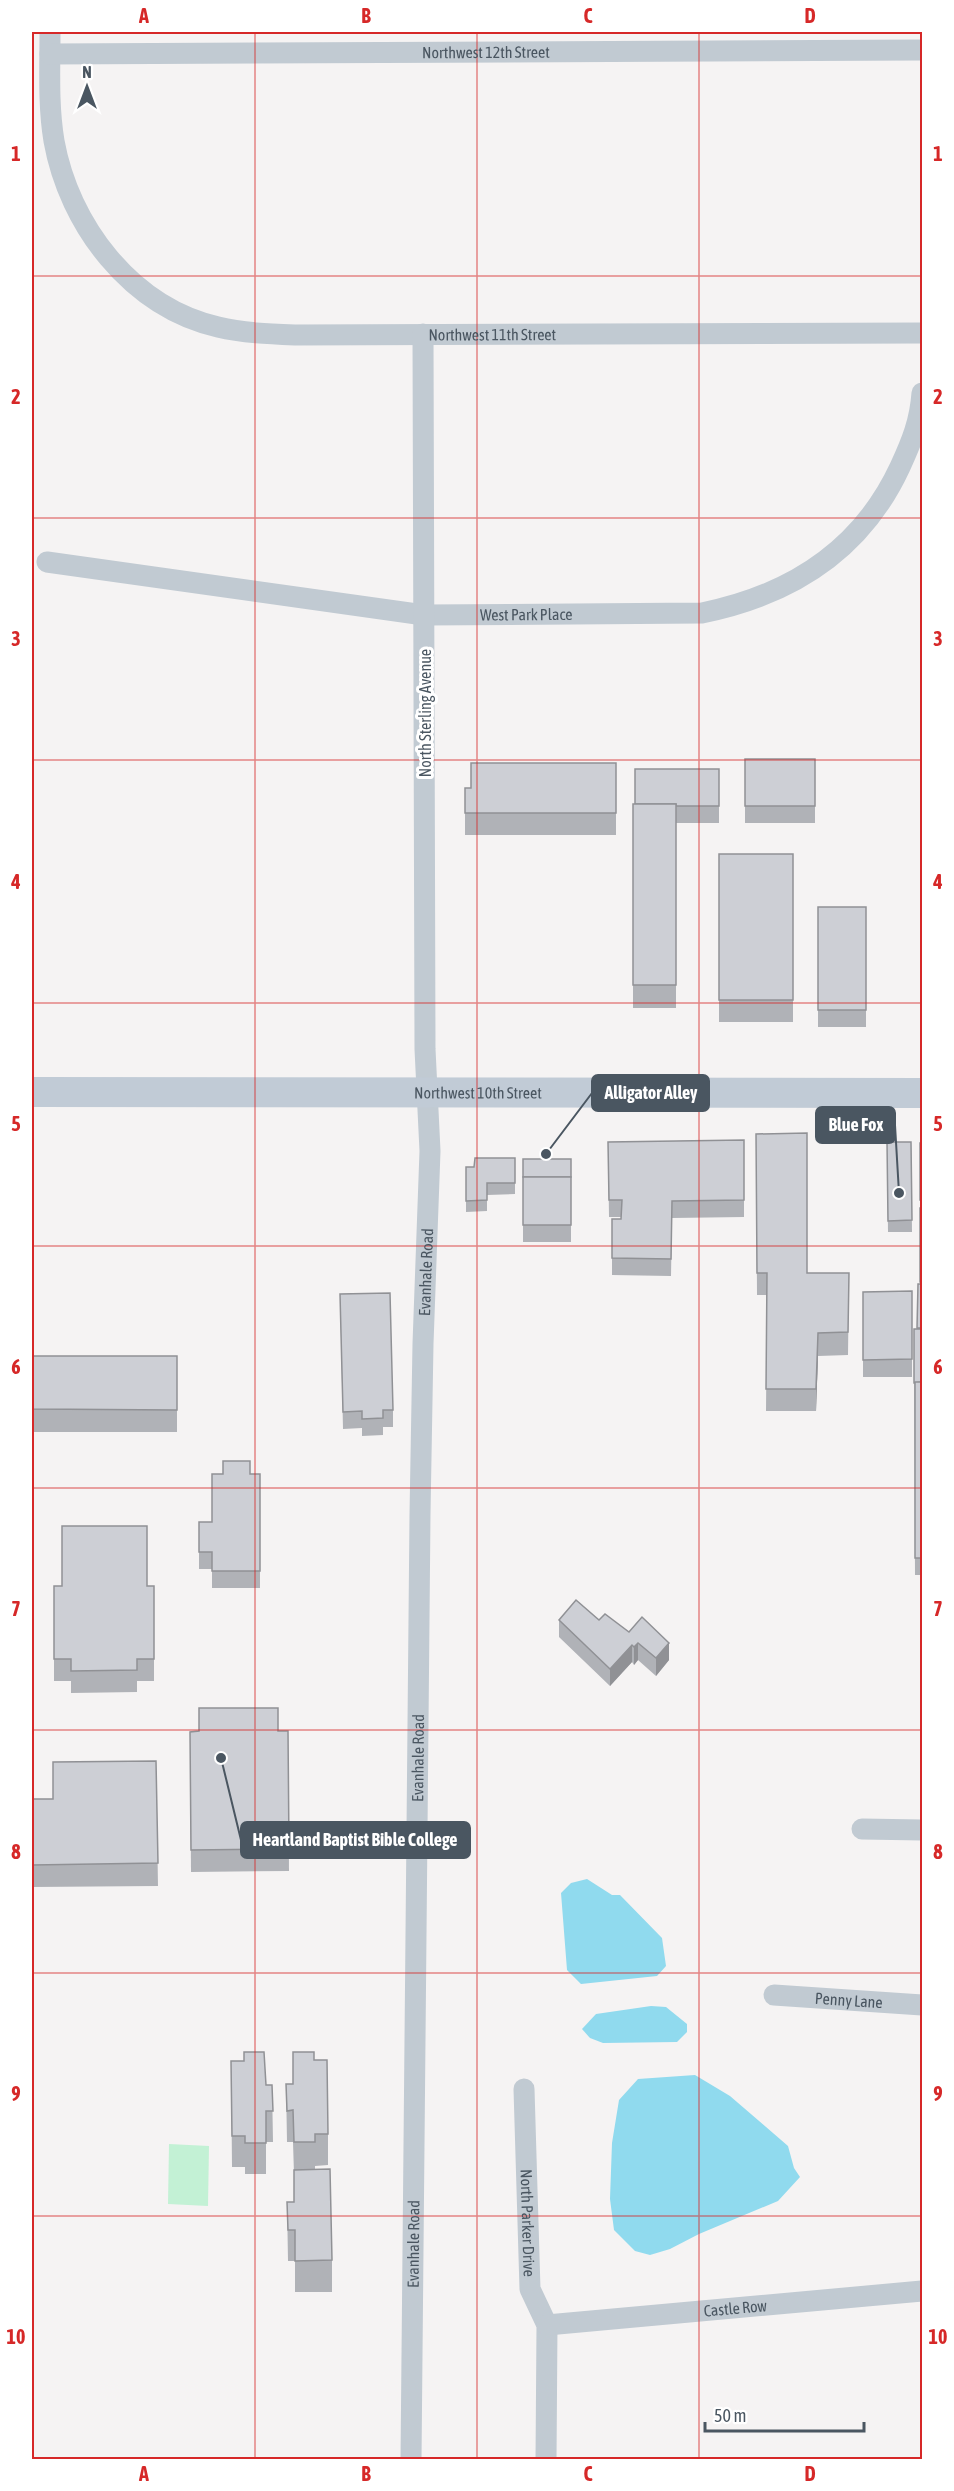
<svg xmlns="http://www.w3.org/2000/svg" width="954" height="2491" font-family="'Asap Condensed',sans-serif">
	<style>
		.green { fill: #c3f1d5 }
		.water { fill: #90daee }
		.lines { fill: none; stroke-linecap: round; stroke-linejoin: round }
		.minor { stroke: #c1cad2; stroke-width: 21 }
		.secondary { stroke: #c1cbd6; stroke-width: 30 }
		.wall { fill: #b0b2b7 }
		.shaded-wall { fill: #909195 }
		.building { fill: #cdcfd5; stroke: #909195; stroke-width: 1.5 }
		.grid { fill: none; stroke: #d62828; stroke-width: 1.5; stroke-opacity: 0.55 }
		.labels { text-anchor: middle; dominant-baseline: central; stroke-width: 6; stroke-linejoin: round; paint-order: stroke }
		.street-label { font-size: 16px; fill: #4a5661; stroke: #fff }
		.leader { fill: none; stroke: #4a5661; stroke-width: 2 }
		.callout-dot { fill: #4a5661; stroke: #fff; stroke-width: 2 }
		.callout { fill: #4a5661; stroke: #4a5661; stroke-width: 2 }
		.callout-label { font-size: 18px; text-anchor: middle; font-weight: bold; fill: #fff }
		.neatline { fill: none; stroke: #d62828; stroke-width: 2 }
		.grid-label { font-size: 20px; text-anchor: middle; font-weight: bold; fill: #d62828 }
	</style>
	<rect width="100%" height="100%" fill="#f5f3f3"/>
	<!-- green -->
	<path class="green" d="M169,2144L209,2146L208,2206L168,2204Z"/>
	<!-- water -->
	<g class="water">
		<path d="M587,1879L612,1895H620L662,1938L666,1966L657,1976L581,1984L567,1970L561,1893L571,1883Z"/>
		<path d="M651,2006L666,2007L687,2024V2032L677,2042L603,2043L590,2038L582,2029L596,2014Z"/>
		<path d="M695,2075L730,2096L788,2146L794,2168L800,2177L778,2201L699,2234L670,2249L650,2255L635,2251L614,2230L610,2199L612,2143L619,2100L638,2079Z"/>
	</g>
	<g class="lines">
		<!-- minor -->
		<g class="minor">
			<path id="s1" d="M50,32C50,68 48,105 54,141C69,225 131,307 218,327C243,333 269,334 295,335L922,333"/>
			<path id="s2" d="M50,54L922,50"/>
			<path id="s3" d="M47,562L424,615L702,613C791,595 861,551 900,467C912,441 920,421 922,393"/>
			<path d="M862,1829L922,1830"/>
			<path id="s4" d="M774,1995L922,2005"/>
			<path id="s5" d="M524,2089L530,2289L547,2325L546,2460"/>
			<path id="s6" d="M547,2325L922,2291"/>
			<path id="s7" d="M411,2460L420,1514L423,1344L430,1151L425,1049L423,334"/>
		</g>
		<!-- secondary -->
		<path class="secondary" id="s8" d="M32,1092L922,1093"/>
	</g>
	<!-- wall -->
	<g class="wall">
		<rect x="745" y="759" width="70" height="64"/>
		<path d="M616,763V835H465V788H471Z"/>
		<path d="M719,769V823H676V1008H633V804H635Z"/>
		<rect x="719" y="854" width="74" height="168"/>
		<rect x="818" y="907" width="48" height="120"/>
		<path d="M756,1134L807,1273H849L848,1355L818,1356L816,1411H766L767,1295H757Z"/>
		<path d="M744,1140V1217L672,1218L671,1276L612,1275V1219H621V1217H609L608,1142Z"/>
		<path d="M887,1142H911L912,1232H888Z"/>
		<path d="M920,1143H922V1575H915L914,1329H917L918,1284H920Z"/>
		<path d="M515,1158V1194L487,1195V1211L466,1212V1167H474Z"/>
		<path d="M523,1159L571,1177V1242H523Z"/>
		<path d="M912,1291V1377H863V1292Z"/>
		<path d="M340,1294L393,1410V1427H383V1435L362,1436V1428L343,1429Z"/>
		<rect x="32" y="1356" width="145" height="76"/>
		<path d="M250,1474H260V1588H212V1569H199V1522H212Z"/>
		<path d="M54,1586H154V1681H137V1692L71,1693V1681H54Z"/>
		<path d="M559,1620H599L629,1632L669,1660L656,1676L638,1660L634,1665L632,1662L610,1686L559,1637Z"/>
		<path d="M288,1731L289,1871L191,1872L190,1732Z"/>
		<path d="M156,1761L158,1886L32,1887V1799H53Z"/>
		<path d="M314,2060L328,2134V2165L315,2166V2169L332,2260V2292H295V2261H288L287,2202H294V2174L293,2142H287L286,2084H293Z"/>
		<path d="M231,2061L266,2085H272L273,2142H266V2174H245V2167H232Z"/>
	</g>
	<!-- shaded-wall -->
	<g class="shaded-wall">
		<path d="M818,1333V1356L816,1411V1389Z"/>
		<path d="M638,1643V1660L634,1665V1647Z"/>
		<path d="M669,1643V1660L656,1676V1658Z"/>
		<path d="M632,1645V1662L610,1686V1669Z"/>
	</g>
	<!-- building -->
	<g class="building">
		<rect x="745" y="759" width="70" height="47"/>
		<path d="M471,763H616V813H465V788H471Z"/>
		<path d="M635,769H719V806H676V804H635Z"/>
		<rect x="633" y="804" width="43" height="181"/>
		<rect x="719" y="854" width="74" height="146"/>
		<rect x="818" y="907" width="48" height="103"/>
		<path d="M807,1133V1273H849L848,1332L818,1333L816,1389H766L767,1273H757L756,1134Z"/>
		<path d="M744,1140V1200L672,1201L671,1259L612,1258V1219H621L622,1200H609L608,1142Z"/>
		<path d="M887,1142H911L912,1220L888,1221Z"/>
		<rect x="920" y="1143" width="2" height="57"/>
		<path d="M475,1158H515V1183H487V1200L466,1201V1167H474Z"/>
		<rect x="523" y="1159" width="48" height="18"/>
		<rect x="523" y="1177" width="48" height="48"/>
		<rect x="920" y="1208" width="2" height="74"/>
		<path d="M918,1284H922V1328H917Z"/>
		<path d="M912,1291V1359L863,1360V1292Z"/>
		<path d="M390,1293L393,1410H383V1418L362,1419V1411L343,1412L340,1294Z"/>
		<path d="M914,1329H922V1382L914,1383Z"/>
		<path d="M32,1356H177V1410L32,1409Z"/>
		<rect x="915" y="1382" width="7" height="176"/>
		<path d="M223,1461H250V1474H260V1571H212V1552H199V1522H212V1474H223Z"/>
		<path d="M62,1526H147V1586H154V1659H137V1670L71,1671V1659H54V1586H62Z"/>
		<path d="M576,1600L599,1620L605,1614L629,1632L642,1617L669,1643L656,1658L638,1643L634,1647L632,1645L610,1669L559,1620Z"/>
		<path d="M199,1708H278V1731H288L289,1849L191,1850L190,1732L199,1731Z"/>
		<path d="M156,1761L158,1863L32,1865V1799H53V1762Z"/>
		<path d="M244,2052H264L266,2085H272L273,2111H266V2143H245V2136H232L231,2061H244Z"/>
		<path d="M293,2052H314V2060H327L328,2134H315V2142H294L293,2110L287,2111L286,2084H293Z"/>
		<path d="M330,2169L332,2260L295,2261V2230H288L287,2202H294V2170Z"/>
	</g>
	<!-- grid -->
	<path class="grid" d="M255,32V2460M477,32V2460M699,32V2460M32,276H922M32,518H922M32,760H922M32,1003H922M32,1246H922M32,1488H922M32,1730H922M32,1973H922M32,2216H922"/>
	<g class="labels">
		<!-- street labels -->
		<g class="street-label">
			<text stroke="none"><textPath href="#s2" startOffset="436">Northwest 12th Street</textPath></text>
			<text stroke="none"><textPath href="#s1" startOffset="646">Northwest 11th Street</textPath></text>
			<text stroke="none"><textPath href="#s3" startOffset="483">West Park Place</textPath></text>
			<text transform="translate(425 713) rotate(-90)">North Sterling Avenue</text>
			<text stroke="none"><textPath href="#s8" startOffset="446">Northwest 10th Street</textPath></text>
			<text stroke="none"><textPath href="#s7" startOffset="1188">Evanhale Road</textPath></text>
			<text stroke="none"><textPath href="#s7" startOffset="702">Evanhale Road</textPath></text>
			<text stroke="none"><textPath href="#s4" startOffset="75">Penny Lane</textPath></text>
			<text stroke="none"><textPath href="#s5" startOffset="134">North Parker Drive</textPath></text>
			<text stroke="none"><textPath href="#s7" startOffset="216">Evanhale Road</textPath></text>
			<text stroke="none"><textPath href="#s6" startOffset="189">Castle Row</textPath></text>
		</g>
	</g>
	<!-- callouts -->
	<path class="leader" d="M546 1154L592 1093M899 1193L895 1125M221 1758L241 1840"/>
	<g class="callout-dot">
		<circle cx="546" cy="1154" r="6"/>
		<circle cx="899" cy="1193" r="6"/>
		<circle cx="221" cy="1758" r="6"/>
	</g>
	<g class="callout">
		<rect x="592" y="1075" width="117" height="36" rx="6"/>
		<rect x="816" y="1107" width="79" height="36" rx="6"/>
		<rect x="241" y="1822" width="229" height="36" rx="6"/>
	</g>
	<g class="callout-label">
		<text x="651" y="1099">Alligator Alley</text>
		<text x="856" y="1131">Blue Fox</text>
		<text x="355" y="1846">Heartland Baptist Bible College</text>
	</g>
	<!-- border -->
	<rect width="954" height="2491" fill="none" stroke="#ffffff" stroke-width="66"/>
	<!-- north arrow -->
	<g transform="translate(87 87)" stroke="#ffffff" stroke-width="4.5" paint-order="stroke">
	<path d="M0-4.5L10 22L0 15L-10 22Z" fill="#4a5661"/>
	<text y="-9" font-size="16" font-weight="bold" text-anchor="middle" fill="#4a5661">N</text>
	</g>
	<!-- scale -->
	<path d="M705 2422v9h159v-9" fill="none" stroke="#4a5661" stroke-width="3"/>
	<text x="714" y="2422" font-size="18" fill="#4a5661" stroke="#ffffff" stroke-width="4.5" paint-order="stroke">50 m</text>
	<rect x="33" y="33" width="888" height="2425" class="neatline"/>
	<g class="grid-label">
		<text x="144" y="23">A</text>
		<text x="366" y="23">B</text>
		<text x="588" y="23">C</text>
		<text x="810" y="23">D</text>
		<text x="16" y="161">1</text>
		<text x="938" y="161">1</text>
		<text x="16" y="404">2</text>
		<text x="938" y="404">2</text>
		<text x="16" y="646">3</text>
		<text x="938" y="646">3</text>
		<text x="16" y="889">4</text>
		<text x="938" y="889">4</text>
		<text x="16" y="1131">5</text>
		<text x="938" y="1131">5</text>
		<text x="16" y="1374">6</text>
		<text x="938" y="1374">6</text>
		<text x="16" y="1616">7</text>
		<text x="938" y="1616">7</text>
		<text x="16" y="1859">8</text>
		<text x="938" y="1859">8</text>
		<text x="16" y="2101">9</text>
		<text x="938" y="2101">9</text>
		<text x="16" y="2344">10</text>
		<text x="938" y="2344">10</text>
		<text x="144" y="2481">A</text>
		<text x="366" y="2481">B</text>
		<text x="588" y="2481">C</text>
		<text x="810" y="2481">D</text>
	</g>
</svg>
